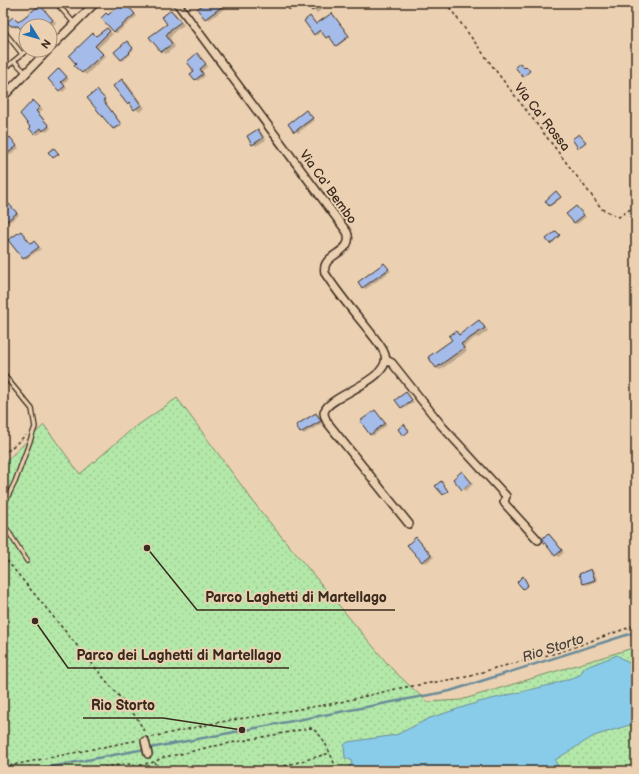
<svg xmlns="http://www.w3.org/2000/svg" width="639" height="774" font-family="'Balsamiq Sans',sans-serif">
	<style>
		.park { fill: url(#park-dots); stroke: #778964 }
		.water { fill: #89ccea; stroke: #6a8b98 }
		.shadow { fill: #0003 }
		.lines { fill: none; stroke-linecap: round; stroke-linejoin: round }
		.stream { stroke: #6a8b98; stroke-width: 2.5 }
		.building { fill: #a5bcea; stroke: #3b2a1e }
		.lane-casing { stroke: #3b2a1e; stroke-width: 6 }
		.street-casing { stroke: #3b2a1e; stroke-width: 10 }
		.path { stroke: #3b2a1e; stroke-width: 1.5; stroke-dasharray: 3 3; stroke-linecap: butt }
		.lane { stroke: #ebd1b2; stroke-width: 3.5 }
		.street { stroke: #ebd1b2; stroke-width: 7 }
		.labels { text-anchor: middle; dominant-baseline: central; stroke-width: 4; stroke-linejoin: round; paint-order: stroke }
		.street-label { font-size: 13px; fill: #3b2a1e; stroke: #ebd1b2 }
		.water-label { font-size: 14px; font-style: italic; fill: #47423d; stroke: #ebd1b2 }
		.leader { fill: none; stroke: #3b2a1e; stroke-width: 1.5 }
		.callout-dot { fill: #3b2a1e; stroke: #ebd1b2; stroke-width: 1.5 }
		.callout-label { font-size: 14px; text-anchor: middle; font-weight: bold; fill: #3b2a1e; stroke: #ebd1b2; stroke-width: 4; stroke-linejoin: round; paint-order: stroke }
	</style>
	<defs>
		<pattern id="park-dots" width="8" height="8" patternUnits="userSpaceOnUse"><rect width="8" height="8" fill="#b3e8a9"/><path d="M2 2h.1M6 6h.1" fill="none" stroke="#9bc791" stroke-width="1.8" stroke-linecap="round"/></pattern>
	</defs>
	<rect width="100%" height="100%" fill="#ebd1b2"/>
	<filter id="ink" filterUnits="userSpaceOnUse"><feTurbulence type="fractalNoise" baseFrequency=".025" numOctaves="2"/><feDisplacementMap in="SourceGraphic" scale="8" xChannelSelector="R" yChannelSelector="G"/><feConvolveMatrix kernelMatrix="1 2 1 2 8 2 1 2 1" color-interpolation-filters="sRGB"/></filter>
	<g filter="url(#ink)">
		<!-- park -->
		<path class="park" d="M177,398L261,512L392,669L427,702L461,700L636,647V771H3V464L44,425L80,474L131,430Z"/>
		<!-- water -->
		<path class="water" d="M617,655L636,668V723L594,736L555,760L560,771H388L386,770L384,771H349V766L352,764L351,760L345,758L344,745L348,742L396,735L430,718L479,702L550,685L580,675L584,668Z"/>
		<!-- shadow -->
		<g class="shadow">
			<path d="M124,3L127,4L137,16L117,33L114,32Z"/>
			<path d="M146,3H159L151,9Z"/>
			<path d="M207,3H224L227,7L209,20L206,18Z"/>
			<path d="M307,3H326L328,5L317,13L312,10Z"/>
			<path d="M40,6L43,8L56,23L50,28V26H26V33L19,25L16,28L12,26L14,18L19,22Z"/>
			<path d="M172,11L176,14L184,25L175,31L170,38L175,47L166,54L162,52L151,37L168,24Z"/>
			<path d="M332,14L350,37L338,46L331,37L329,38L327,37L322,31L317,35L315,34L311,17L317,25Z"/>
			<path d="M107,29L113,34L98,48L106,56L86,75L76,66L93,34L98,37Z"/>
			<path d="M129,43L134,49L130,53L131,54L123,61L122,59Z"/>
			<path d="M197,55L208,66L202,71L205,76L198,81L196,79Z"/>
			<path d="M59,70L69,79L64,84L67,88L63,92L49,79Z"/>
			<path d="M122,80L127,83L145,108L140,112L127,103Z"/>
			<path d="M99,92L106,101L104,102L122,125L115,130L114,129Z"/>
			<path d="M33,101L43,109L39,113L51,128L47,132L44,130L38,135L35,133Z"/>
			<path d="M306,111L315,120L298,133L289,124Z"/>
			<path d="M258,130L261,132L266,140L256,146L253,144Z"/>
			<path d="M10,138L19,148L7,157L3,155V143Z"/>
			<path d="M558,193L561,198L551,206L550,205Z"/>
			<path d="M9,205L19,215L7,224L3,221V210Z"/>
			<path d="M577,207L586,217L577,224L574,223Z"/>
			<path d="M21,232L31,244L34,242L41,249L26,259L23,258Z"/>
			<path d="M557,233L560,236L552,244L551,243Z"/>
			<path d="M384,264L391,271L366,289L363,287Z"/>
			<path d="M479,321L483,324L488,331L478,338L476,337L464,346L467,351L440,370L436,368L453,340L456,332L461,335Z"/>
			<path d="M406,393L414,402L404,409L402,407Z"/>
			<path d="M375,411L387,425L373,436L371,434Z"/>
			<path d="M316,414L319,416L323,423L304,434L301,432Z"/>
			<path d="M465,474L473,484L466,491L463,489Z"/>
			<path d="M549,535L551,536L564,552L559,557L556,555Z"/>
			<path d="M417,538L434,557L426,563L409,545Z"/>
			<path d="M591,570L594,572L598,581L587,585L584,584Z"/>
		</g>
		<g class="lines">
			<!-- stream -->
			<path class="stream" d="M29,771L450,691L636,632"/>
		</g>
		<!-- building -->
		<g class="building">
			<path d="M122,3H125L135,14L114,32L101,18L106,13L108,15Z"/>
			<path d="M205,3H227L205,19L197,9Z"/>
			<path d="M306,3H322L312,11Z"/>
			<path d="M40,5L53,20L46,26H26V35L18,26H11L7,22L13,17L18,22Z"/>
			<path d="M171,10L181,22L171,29L166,35L172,44L161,52L149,37L167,24L162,17Z"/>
			<path d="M332,13L349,36L336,46L329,36L326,38L320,30L314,35L304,21L310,16L316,24Z"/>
			<path d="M107,28L110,31L95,46L103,54L82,73L74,66L76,64L69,56L93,33L96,36Z"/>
			<path d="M127,41L133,48L129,52L130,53L121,60L114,52Z"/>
			<path d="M197,53L206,64L200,69L203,74L195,80L190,74L194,71L187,62Z"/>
			<path d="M520,63L524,68L526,66L530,71L523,77L515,67Z"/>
			<path d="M59,68L67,77L61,82L65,86L59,91L48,79Z"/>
			<path d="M122,79L141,105L134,110L129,102L127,104L113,86Z"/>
			<path d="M97,90L105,99L103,100L121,124L113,129L87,98Z"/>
			<path d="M33,100L40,107L36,111L49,126L43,131L41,128L34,134L29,128L30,127L20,114Z"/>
			<path d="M306,110L313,118L294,132L288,124Z"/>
			<path d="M258,129L263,138L252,145L247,136Z"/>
			<path d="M579,134L586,142L578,148L572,139Z"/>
			<path d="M10,137L17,146L3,157V142Z"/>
			<path d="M54,148L59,154L53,158L48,152Z"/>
			<path d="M556,191L561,197L549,206L545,201Z"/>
			<path d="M9,204L17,213L3,224V208Z"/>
			<path d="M576,206L584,215L574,223L566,214Z"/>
			<path d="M21,231L30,243L34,241L39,247L23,259L8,240Z"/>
			<path d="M556,231L560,235L550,244L546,239Z"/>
			<path d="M384,263L389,269L362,288L358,282Z"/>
			<path d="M479,320L485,328L461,344L464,348L436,368L428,357L452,340L449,336L456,331L459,335Z"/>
			<path d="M406,392L412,400L401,408L395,400Z"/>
			<path d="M375,410L385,423L370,435L360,421Z"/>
			<path d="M316,413L321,421L300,433L296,425Z"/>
			<path d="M404,424L409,431L403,436L398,429Z"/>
			<path d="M462,471L471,482L462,490L453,479Z"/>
			<path d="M441,481L448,491L443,495L435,486Z"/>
			<path d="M548,533L562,550L555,556L543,541V538Z"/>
			<path d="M416,537L431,555L422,562L407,545Z"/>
			<path d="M591,569L595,580L583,584L579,574Z"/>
			<path d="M523,576L528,585L523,589L517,582Z"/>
		</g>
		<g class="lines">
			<defs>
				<g id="lane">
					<path d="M286,3L290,7"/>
					<path d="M59,6L74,23"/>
					<path d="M3,30L22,54"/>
					<path d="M36,50L42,56"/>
					<path d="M3,60L8,66L27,50"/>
					<path d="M14,61L26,73"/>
					<path d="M3,374L32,409L35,427L15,482L3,506V511"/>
					<path d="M3,523L27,561"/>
				</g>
				<g id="street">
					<path d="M177,3L347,232C356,254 320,253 325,273C338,294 355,313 370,332C375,339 383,347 385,355C392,381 325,396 324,413C324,416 326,419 327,422L409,524"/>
					<path d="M50,48L95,3"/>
					<path d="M3,97L48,50"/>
					<path d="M386,360L392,363L442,426L506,496L504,502L506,505L538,540"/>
					<path d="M145,741L148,754"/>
				</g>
			</defs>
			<!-- lane casing -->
			<use href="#lane" class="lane-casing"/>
			<!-- street casing -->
			<use href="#street" class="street-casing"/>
			<!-- path -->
			<g class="path">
				<path d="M446,3L499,75L602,209L619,217L636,205"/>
				<path d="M3,455L26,435"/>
				<path d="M3,556L137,718L143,729L144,734"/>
				<path d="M152,737L215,723L336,703L400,688L471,676L495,668L560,652L636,625"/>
				<path d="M155,763L166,771"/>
				<path d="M3,767L138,740"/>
				<path d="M80,771L126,764L141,765L154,762L164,757L181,754L209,747L311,728C324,734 332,758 337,771"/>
				<path d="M267,771L330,753"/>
			</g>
			<!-- lane -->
			<use href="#lane" class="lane"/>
			<!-- street -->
			<use href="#street" class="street"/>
		</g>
	</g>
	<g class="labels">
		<!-- street labels -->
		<g class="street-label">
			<text transform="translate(542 117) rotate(52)">Via Ca' Rossa</text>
			<text transform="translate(328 187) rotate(54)">Via Ca' Bembo</text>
		</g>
		<!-- water labels -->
		<g class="water-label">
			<text transform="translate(553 648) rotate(-18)">Rio Storto</text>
		</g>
	</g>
	<!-- callouts -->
	<path class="leader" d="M147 548L197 610H395M35 621L68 668H289M242 730L163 718H83"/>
	<g class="callout-dot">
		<circle cx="147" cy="548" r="4"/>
		<circle cx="35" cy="621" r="4"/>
		<circle cx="242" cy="730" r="4"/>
	</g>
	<g class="callout-label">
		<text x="296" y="602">Parco Laghetti di Martellago</text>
		<text x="179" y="660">Parco dei Laghetti di Martellago</text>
		<text x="123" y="710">Rio Storto</text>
	</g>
	<!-- margin -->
	<rect width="639" height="774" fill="none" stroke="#ebd1b2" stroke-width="16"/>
	<rect x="8" y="8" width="623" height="758" fill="none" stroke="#3b2a1e" stroke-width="1.5" filter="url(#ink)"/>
	<!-- north arrow -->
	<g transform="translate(38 38) rotate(127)"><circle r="19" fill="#ebd1b2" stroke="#a58e77"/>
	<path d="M0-3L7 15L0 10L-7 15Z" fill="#1f6fb2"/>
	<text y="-6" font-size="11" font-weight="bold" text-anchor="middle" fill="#3b2a1e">N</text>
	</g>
</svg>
